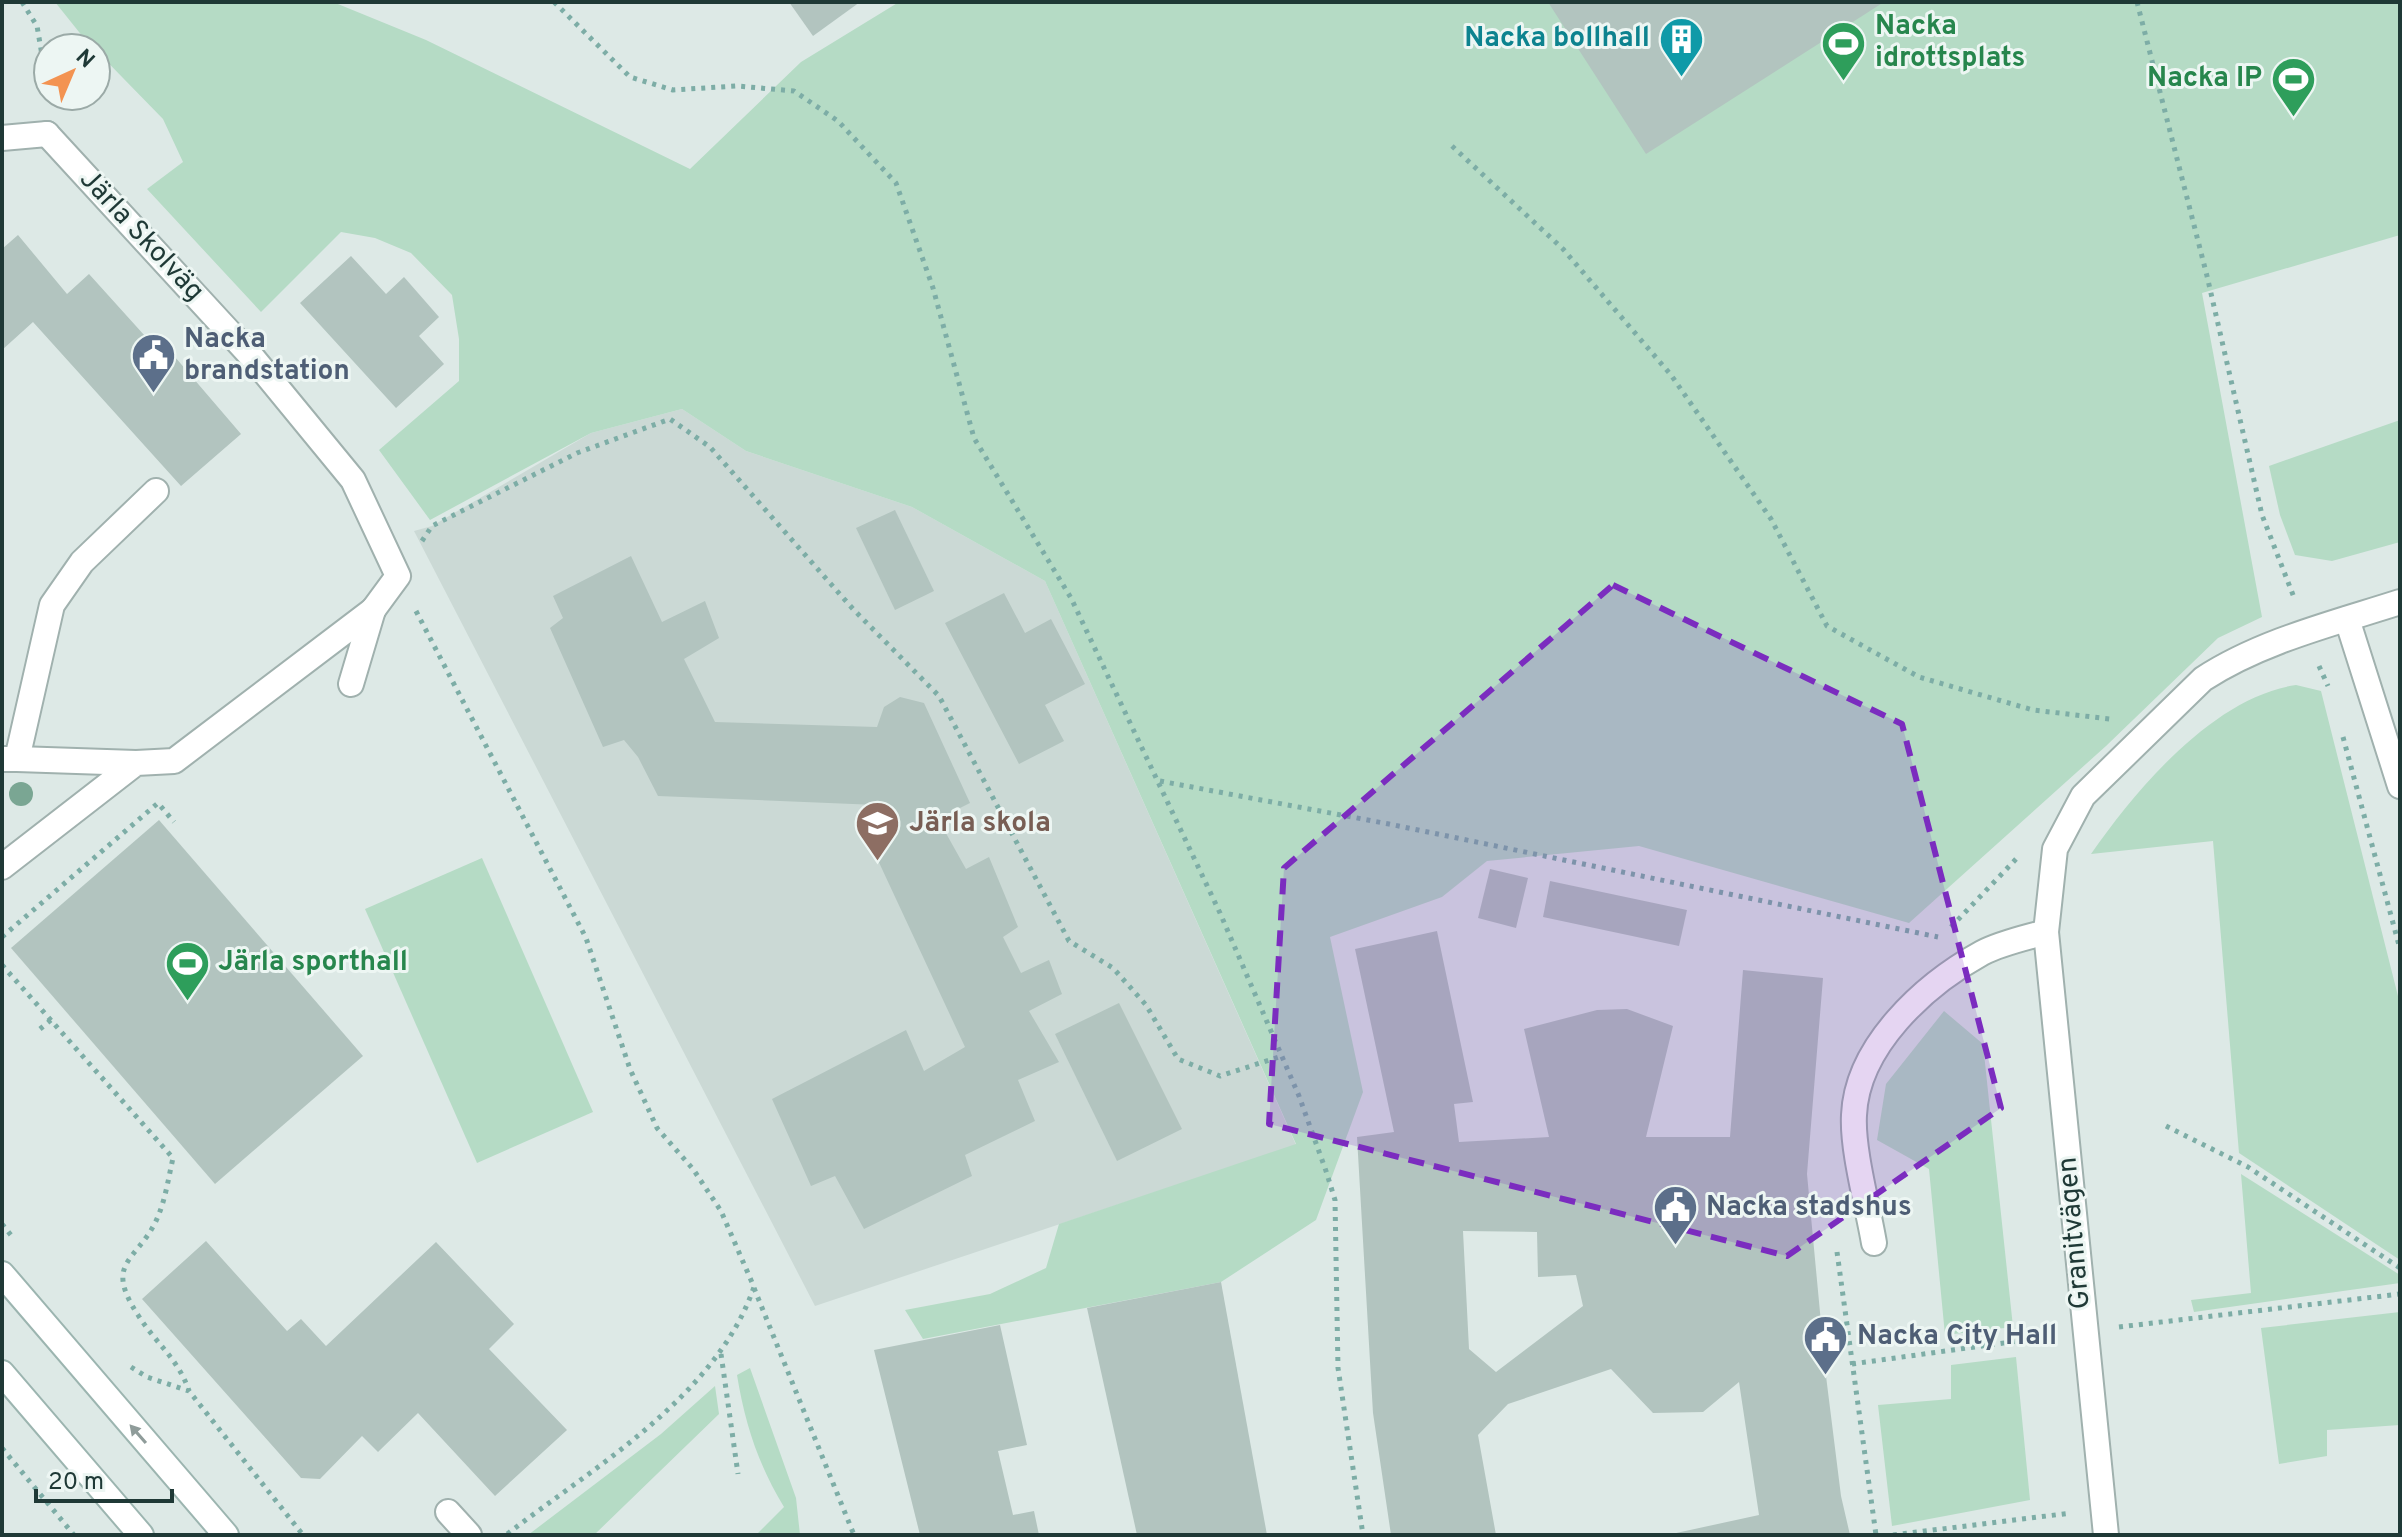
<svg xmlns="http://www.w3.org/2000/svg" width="2402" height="1537" font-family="Overpass,sans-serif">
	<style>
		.built { fill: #cbd9d5 }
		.green { fill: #b5dbc5 }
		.building { fill: #b2c4bf; fill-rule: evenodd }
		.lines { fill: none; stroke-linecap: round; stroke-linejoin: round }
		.lane-casing { stroke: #a0b1ae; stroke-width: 28 }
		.street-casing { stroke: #a0b1ae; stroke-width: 28 }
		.secondary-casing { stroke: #9cb5b0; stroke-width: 28 }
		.path { stroke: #7dada6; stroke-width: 5; stroke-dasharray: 4 6; stroke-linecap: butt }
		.lane { stroke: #fff; stroke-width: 24 }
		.street { stroke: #fff; stroke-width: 24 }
		.secondary { stroke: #fff; stroke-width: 24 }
		.tree { fill: #7aa693 }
		.oneway { fill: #8f9c9a }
		.marked { fill: #7b2cbf; fill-opacity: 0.2; stroke: #7b2cbf; stroke-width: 6; stroke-dasharray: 16 10; stroke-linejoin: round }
		.labels { text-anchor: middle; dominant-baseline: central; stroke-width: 6; stroke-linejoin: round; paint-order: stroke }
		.leisure-label { font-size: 28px; font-weight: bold; fill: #27864d; stroke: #edf6f3; text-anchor: start }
		.culture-label { font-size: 28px; font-weight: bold; fill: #0d838f; stroke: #edf6f3; text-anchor: end }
		.street-label { font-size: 28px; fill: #1f3936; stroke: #edf6f3 }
		.service-label { font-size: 28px; font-weight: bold; fill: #4e5e75; stroke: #edf6f3; text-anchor: start }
		.education-label { font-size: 28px; font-weight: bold; fill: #785e54; stroke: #edf6f3; text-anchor: start }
	</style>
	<rect width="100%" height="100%" fill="#dde9e6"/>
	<!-- built -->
	<path class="built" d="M682,409L746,451L912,507L1045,581L1296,1145L815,1306L414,531L432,526L591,433Z"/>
	<!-- green -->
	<g class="green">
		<path d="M55,2H333L426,40L690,169L801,62L899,2H2400V235L2202,293L2262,617L2218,638L2106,746L1909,923L1639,846L1487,861L1442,897L1330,937L1363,1092L1316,1220L1221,1282L923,1339L905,1310L990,1294L1046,1268L1059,1224L1296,1144L1045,581L912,507L746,451L682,409L591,433L430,520L379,450L459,381V339L452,295L411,253L375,238L341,232L261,312L147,189L183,162L163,119L83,37Z"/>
		<path d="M2400,420V542L2332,561L2295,555L2280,515L2269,466Z"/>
		<path d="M2296,685L2321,691L2400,1004V1260L2239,1153L2213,841L2091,854C2137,788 2214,697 2296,685Z"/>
		<path d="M482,858L593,1112L477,1163L365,909Z"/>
		<path d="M1944,1011L1983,1044L2013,1327L1945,1335L1929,1169L1877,1140L1886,1084Z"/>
		<path d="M2241,1174L2400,1275V1283L2194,1312L2191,1300L2251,1293Z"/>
		<path d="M2400,1312V1425L2327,1430V1456L2279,1464L2261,1328Z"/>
		<path d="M2016,1357L2030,1500L1892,1526L1878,1405L1951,1399V1365Z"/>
		<path d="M750,1368L796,1498L800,1535H756L784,1507C758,1464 745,1424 737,1375Z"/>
		<path d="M715,1386L719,1414L594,1535H528L661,1434Z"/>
	</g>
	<!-- building -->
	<g class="building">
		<path d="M789,2H860L813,36Z"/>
		<path d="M1548,2H1884L1646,154Z"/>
		<path d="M18,235L67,294L89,274L163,356L169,350L241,434L181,486L33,322L2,350V249Z"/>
		<path d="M351,256L386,294L404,277L439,317L419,336L444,364L396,408L300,303Z"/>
		<path d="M895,510L934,591L895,610L856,528Z"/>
		<path d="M631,556L662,622L705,601L719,638L684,659L715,722L877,727L884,707L900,697L924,703L970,803L938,819L966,869L989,857L1018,927L1003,937L1021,973L1049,960L1062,994L1029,1011L1059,1062L1018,1080L1035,1121L965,1155L972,1176L864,1229L835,1176L811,1186L772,1099L906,1030L924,1071L965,1047L862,826L884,817L877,805L658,796L638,757L624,740L603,747L550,628L563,618L553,596Z"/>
		<path d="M1004,593L1025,633L1051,619L1085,684L1045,705L1064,741L1019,764L945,623Z"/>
		<path d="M159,820L363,1056L215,1184L11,948Z"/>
		<path d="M1490,869L1528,878L1516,928L1478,918Z"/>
		<path d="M1550,881L1687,910L1679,946L1543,917Z"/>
		<path d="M1437,931L1473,1102L1454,1104L1459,1142L1549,1137L1524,1029L1597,1010L1627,1009L1673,1026L1646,1137H1730L1743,970L1823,978L1807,1174L1826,1376L1841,1496L1850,1535H1667L1759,1515L1739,1382L1703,1412L1653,1413L1611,1369L1508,1404L1478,1435L1496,1535H1391L1373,1413L1357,1137L1394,1132L1355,949ZM1463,1231L1537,1232L1538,1277L1576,1275L1583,1306L1496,1372L1469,1349Z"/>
		<path d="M1119,1003L1182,1129L1117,1161L1055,1034Z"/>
		<path d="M206,1241L287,1331L301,1319L326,1346L436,1242L514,1324L489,1349L567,1430L495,1496L418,1413L378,1452L362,1436L320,1479L301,1478L142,1299Z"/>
		<path d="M1221,1282L1267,1535H1137L1087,1308Z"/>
		<path d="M1000,1325L1027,1445L998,1451L1013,1515L1034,1511L1039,1535H920L874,1350Z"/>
	</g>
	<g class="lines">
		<defs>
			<g id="lane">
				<path d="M2,138L47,134"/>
				<path d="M2347,619L2400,786"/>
				<path d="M351,684L373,610"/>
				<path d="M2,759H17L52,605L82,562L156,491"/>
				<path d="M17,759L136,763"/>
				<path d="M2,867L136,763L174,761L373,610"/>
				<path d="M448,1512L469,1535"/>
			</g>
			<g id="street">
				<path d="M47,134L252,357L353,480L398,576L373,610"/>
				<path d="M1874,1243C1868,1207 1852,1150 1854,1115C1857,1046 1924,985 1982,953C2001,943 2025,938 2046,932"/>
				<path d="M2106,1535L2046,932L2055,849L2083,796L2203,679C2261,641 2335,623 2400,602"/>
			</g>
			<g id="secondary">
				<path d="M2,1274L226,1535"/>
				<path d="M2,1373L141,1535"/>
			</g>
		</defs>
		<!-- lane casing -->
		<use href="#lane" class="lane-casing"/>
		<!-- street casing -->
		<use href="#street" class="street-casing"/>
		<!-- secondary casing -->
		<use href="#secondary" class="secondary-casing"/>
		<!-- path -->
		<g class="path">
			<path d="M22,2L37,26L48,90"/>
			<path d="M554,2L630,77L673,90L737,86L794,91L838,121L896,183L933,288L974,438L1071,598L1220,913L1299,1096L1326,1171L1335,1200L1338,1368L1363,1535"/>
			<path d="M2137,2L2207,276L2262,515L2295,600"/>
			<path d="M1452,146L1563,249L1671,375L1771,519L1827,626L1919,677L2033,710L2110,719"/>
			<path d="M422,541L432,526L577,453L670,419L710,447L853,609L939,696L1069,941L1113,968L1146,1005L1178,1059L1220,1076L1282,1056"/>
			<path d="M416,611L586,938L630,1069L657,1128L693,1169L721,1211L754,1287C716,1397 595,1466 506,1535"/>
			<path d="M2319,666L2328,686"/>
			<path d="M2343,737L2400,949"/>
			<path d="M1160,781L1389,824L1938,937"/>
			<path d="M1951,927L2018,857"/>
			<path d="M2,937L158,803L174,822"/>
			<path d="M2,965L173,1158C168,1180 165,1203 155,1223C135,1262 104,1263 138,1315C156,1344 178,1358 189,1391"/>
			<path d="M40,1029L51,1020"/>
			<path d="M2166,1126L2248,1167L2400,1268"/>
			<path d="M2,1224L14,1239"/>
			<path d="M1837,1252L1876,1535"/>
			<path d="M754,1288L854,1535"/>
			<path d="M2119,1327L2400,1294"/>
			<path d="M721,1354L738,1474"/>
			<path d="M1852,1364L2054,1336"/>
			<path d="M131,1367L147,1377L189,1391L303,1535"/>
			<path d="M2,1448L74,1535"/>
			<path d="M1893,1535L2071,1513"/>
		</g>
		<!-- lane -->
		<use href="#lane" class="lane"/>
		<!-- street -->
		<use href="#street" class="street"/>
		<!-- secondary -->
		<use href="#secondary" class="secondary"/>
	</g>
	<!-- trees -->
	<circle class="tree" cx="21" cy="794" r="12"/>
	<!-- one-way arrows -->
	<defs><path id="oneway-solid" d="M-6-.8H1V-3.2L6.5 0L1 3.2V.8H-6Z" transform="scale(2)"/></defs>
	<use class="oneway" href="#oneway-solid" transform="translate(138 1434) rotate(-131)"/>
	<!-- marked area -->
	<path class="marked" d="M1613,585L1902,724L2001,1108L1787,1256L1269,1124L1284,868Z"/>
	<!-- icons -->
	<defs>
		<symbol id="building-pin" viewBox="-11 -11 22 30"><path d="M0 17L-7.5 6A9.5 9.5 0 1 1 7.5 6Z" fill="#0f9aa8" stroke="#edf6f3"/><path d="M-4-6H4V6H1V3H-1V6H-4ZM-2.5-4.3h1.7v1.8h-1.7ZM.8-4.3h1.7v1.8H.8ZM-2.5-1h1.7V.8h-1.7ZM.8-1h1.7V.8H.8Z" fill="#fff"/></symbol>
		<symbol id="stadium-pin" viewBox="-11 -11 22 30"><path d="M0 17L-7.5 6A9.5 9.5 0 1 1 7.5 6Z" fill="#2e9e5b" stroke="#edf6f3"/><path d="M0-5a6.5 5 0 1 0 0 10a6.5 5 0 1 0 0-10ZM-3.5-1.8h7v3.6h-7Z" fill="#fff"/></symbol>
		<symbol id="civic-pin" viewBox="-11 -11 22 30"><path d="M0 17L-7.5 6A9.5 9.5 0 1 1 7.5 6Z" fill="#5c6f8a" stroke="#edf6f3"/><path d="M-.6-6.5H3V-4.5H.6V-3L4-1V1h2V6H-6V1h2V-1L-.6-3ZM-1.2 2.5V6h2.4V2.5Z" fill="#fff"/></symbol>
		<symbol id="school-pin" viewBox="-11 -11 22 30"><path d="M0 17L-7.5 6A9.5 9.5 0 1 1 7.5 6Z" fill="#8d6e63" stroke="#edf6f3"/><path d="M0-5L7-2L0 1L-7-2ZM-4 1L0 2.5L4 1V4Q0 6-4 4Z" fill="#fff"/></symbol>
	</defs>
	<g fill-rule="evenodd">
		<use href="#building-pin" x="1656" y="14" width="51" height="69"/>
		<use href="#stadium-pin" x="1818" y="18" width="51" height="69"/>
		<use href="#stadium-pin" x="2268" y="54" width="51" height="69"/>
		<use href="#civic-pin" x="128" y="330" width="51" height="69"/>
		<use href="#school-pin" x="852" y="798" width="51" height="69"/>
		<use href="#stadium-pin" x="162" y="938" width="51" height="69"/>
		<use href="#civic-pin" x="1650" y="1182" width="51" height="69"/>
		<use href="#civic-pin" x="1800" y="1312" width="51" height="69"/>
	</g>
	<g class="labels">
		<!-- leisure labels -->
		<g class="leisure-label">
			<text x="1875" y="27">Nacka<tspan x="1875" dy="32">idrottsplats</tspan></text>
			<text x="2262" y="79" text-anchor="end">Nacka IP</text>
			<text x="218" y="963">Järla sporthall</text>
		</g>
		<!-- culture labels -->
		<g class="culture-label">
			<text x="1650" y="39">Nacka bollhall</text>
		</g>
		<!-- street labels -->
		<g class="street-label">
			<text transform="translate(141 236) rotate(47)">Järla Skolväg</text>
			<text transform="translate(2075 1233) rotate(-95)">Granitvägen</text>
		</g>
		<!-- service labels -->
		<g class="service-label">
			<text x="184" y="340">Nacka<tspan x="184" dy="32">brandstation</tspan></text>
			<text x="1706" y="1208">Nacka stadshus</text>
			<text x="1857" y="1337">Nacka City Hall</text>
		</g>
		<!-- education labels -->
		<g class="education-label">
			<text x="909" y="824">Järla skola</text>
		</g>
	</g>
	<!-- border -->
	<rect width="2402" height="1537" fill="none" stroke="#1f3936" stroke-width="8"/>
	<!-- north arrow -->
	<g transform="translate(72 72) rotate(44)"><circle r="38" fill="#edf6f3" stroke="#9baaa7" stroke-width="2"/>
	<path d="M0-6L14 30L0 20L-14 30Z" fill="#f39351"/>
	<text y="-12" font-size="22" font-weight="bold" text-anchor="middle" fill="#1f3936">N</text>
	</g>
	<!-- scale -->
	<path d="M36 1489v12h136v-12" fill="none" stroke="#1f3936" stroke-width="4"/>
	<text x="48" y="1489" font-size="24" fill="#1f3936" stroke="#edf6f3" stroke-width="6" paint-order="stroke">20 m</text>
</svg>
